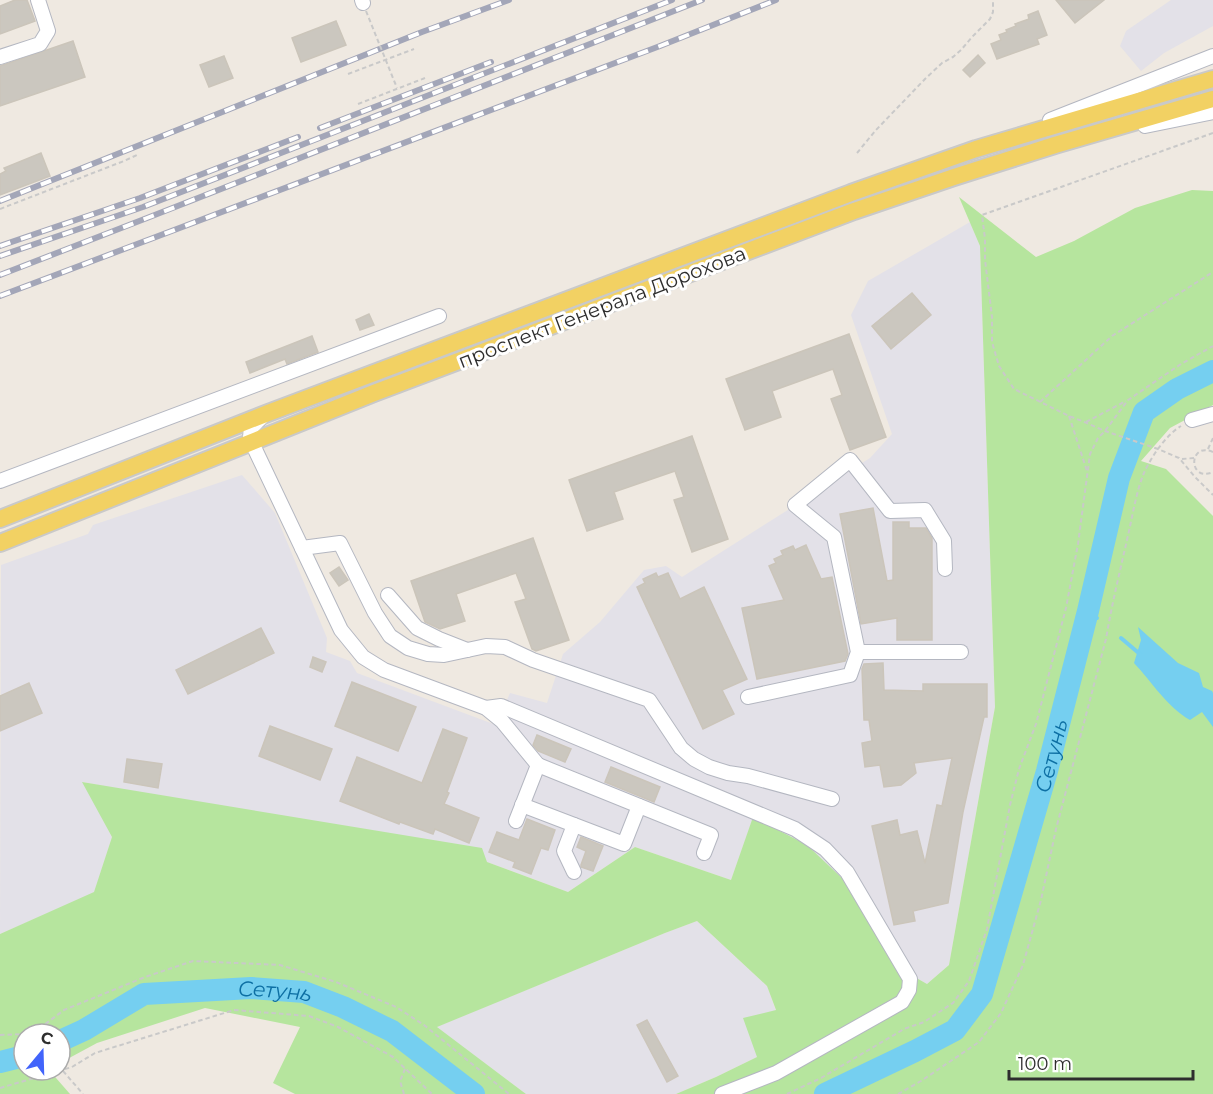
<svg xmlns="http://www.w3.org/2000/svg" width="1213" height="1094" font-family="Montserrat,sans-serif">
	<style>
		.industrial { fill: #e3e1e8 }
		.green { fill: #b6e59e }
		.water { fill: #75cff0 }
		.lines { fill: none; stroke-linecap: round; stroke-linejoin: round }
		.stream { stroke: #75cff0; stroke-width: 4 }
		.river { stroke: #75cff0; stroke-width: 22 }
		.building { fill: #cbc7bf; stroke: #cbc5ba; stroke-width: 1.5 }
		.minor-casing { stroke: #b4b7c1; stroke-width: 16 }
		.major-casing { stroke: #c9c9c9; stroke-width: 20 }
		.path { stroke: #c9c9c9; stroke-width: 2; stroke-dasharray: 4.5 3; stroke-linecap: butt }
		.minor { stroke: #fff; stroke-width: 14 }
		.major { stroke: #f2d163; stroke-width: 16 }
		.rail-casing { stroke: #a3a6b8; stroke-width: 6 }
		.rail { stroke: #fff; stroke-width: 4; stroke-dasharray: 11; stroke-linecap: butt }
		.path-bridge { stroke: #c9c9c9; stroke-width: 2; stroke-dasharray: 4.5 3; stroke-linecap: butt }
		.labels { text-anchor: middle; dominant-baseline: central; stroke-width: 6; stroke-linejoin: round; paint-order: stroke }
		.street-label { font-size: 20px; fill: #2e2e2e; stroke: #fff }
		.water-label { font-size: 21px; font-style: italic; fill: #0d6fa3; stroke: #fff }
	</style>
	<rect width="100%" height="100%" fill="#efe9e1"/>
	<!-- industrial -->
	<g class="industrial">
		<path d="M1171,0H1213V26L1164,53L1141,71L1120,46L1126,31Z"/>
		<path d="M970,222L980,246L995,707L949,965L927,984L897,967L753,818L731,880L635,847L568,892L487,862L83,782L112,837L94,893L0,934L1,565L88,534L93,525L242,475L275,513L327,638L326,652L350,661L357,673L496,725L510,693L547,703L563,654L600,622L644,570L666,566L682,577L870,458L892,434L851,315L868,281Z"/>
		<path d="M697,921L767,986L776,1011L757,1057L716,1077L676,1094H526L436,1027L665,933Z"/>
	</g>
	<!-- green -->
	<path class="green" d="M1192,190L1213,191V405L1170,428L1141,461L1166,469L1213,516V1094H676L716,1077L757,1057L743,1018L776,1010L767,986L697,921L665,933L437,1027L526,1094H295L273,1083L300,1027L205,1008L97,1043L60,1063V1034H24V1070H49L70,1094H0V934L94,892L112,837L82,782L482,848L487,862L568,892L635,847L731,880L753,817L807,845L845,881L897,967L927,984L949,965L995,707L980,246L959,197L1036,257L1074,241L1135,208Z"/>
	<!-- water -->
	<path class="water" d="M1138,627L1178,663L1199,673L1203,687L1212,691L1213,693V727L1202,712L1190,720C1167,707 1152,682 1134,663L1141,640Z"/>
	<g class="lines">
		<!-- stream -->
		<g class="stream">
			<path d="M1088,611L1097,618"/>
			<path d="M1121,638L1141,655"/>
		</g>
		<!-- river -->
		<g class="river">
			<path id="s1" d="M60,1041L84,1030L144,994L251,988L304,992L343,1007L392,1031L474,1094"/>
			<path d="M0,1062L24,1056"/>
			<path id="s2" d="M825,1094L915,1051L955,1030L982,994L1047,771L1088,611L1119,478L1144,412L1177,389L1213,371"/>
		</g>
	</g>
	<!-- building -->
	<g class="building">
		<path d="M15,0H27L35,21L0,34V6Z"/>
		<path d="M1056,0H1104L1075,23Z"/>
		<path d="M1038,11L1047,35L1037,39L1039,44L997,59L991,44L1001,40L999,35L1007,32L1006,30L1016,26L1015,24L1029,19L1028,15Z"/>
		<path d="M336,21L346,45L301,62L292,38Z"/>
		<path d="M73,41L85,77L0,106V66Z"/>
		<path d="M978,55L985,63L970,77L963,70Z"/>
		<path d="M224,56L233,78L209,87L200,65Z"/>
		<path d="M41,153L50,176L0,195V174L6,171L4,168Z"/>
		<path d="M912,293L931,315L891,349L872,326Z"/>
		<path d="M369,314L374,325L360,330L356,320Z"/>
		<path d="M849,334L886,437L850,450L831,399L842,395L833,369L772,391L781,417L745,430L726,379Z"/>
		<path d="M312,336L318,352L287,364L285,359L250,373L246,362Z"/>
		<path d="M692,436L728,539L692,552L674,500L684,497L675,471L614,492L623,519L587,531L569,480Z"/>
		<path d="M873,508L887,581L893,580V522H909V528H926L932,538V640H897V618L861,624L840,514Z"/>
		<path d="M533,538L569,640L536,651L532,649L515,602L526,599L516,573L456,594L465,621L440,629L425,622L411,581Z"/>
		<path d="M806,545L821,579L832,577L848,654L845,661L757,679L742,608L784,600L769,566L776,563L774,559L783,555L781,551L793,546L795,550Z"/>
		<path d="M339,567L348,580L339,586L330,573Z"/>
		<path d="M656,573L658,577L668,573L680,599L704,587L747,679L722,690L734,714L703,729L637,587L645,583L643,579Z"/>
		<path d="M261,628L274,653L188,694L176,670Z"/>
		<path d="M313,657L326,662L322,672L310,667Z"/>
		<path d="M883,663L884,690L923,691V684H987V717H984L963,812L948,903L913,911L915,921L894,925L872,826L897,820L900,835L917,831L925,863L937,805L942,806L952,758L914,763L916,773L901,785L884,787L880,765L865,767L862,743L872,741L869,720H864L862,669L864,664Z"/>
		<path d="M352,682L416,707L398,751L335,726Z"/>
		<path d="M29,683L42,713L0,731V696Z"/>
		<path d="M270,726L332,749L320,780L259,756Z"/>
		<path d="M443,729L467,738L447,792L449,793L444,804L479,818L469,843L435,829L433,834L400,822L399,824L340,801L357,757L422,783Z"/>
		<path d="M537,735L571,749L565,762L538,751L533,745Z"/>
		<path d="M127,759L162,764L158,788L124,782Z"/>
		<path d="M611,767L660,787L654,802L605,782Z"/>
		<path d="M527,819L555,830L548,850L541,848L531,874L513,867L515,862L489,852L497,832L519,840Z"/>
		<path d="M581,837L603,846L593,871L581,867V865L586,851L577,847Z"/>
		<path d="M647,1020L678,1076L667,1082L637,1025Z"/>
	</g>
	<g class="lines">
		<defs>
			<g id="minor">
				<path d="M362,0L363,3"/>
				<path d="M0,57L40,44L48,31L38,0"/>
				<path d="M1050,120L1213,56"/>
				<path d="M1145,126L1213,112"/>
				<path d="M263,416L251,428L250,437L252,443L341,630L363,657L384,670L486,708L502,721L538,765L516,821"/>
				<path d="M1192,420L1213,414"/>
				<path d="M0,481L439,316"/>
				<path d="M302,548L340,543L375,613L390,636L408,648L428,654L444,655L486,646L505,647L533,660L649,700L681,748L694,759L709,767L728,773L748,776L832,799"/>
				<path d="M388,595L417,628L439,639L467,650"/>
				<path d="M858,652H961"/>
				<path d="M748,697L850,675L858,652L834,537L795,505L850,460L890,511L925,510L944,541L945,569"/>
				<path d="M486,708L501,706L795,829L825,849L847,872L910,979L909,990L902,1002L776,1073L722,1094"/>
				<path d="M538,765L711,835L704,853"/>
				<path d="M522,805L624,844L639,806"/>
				<path d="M574,872L564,851L574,825"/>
			</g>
			<g id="major">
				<path d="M0,519L268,413L851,193L976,149L1213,79"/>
				<path d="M0,543L374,393L854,211L954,177L1055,145L1213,99"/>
			</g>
		</defs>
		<!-- minor casing -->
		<use href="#minor" class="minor-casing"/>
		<!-- major casing -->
		<use href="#major" class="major-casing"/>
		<!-- path -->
		<g class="path">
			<path d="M348,74L414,49"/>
			<path d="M358,104L425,78"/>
			<path d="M1213,133L982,215L985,239V260L992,317V342L999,366L1014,389L1069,416L1082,421L1105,431L1158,449L1179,458L1195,477L1213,495"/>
			<path d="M857,153L876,130L925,79L942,63L953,57L961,50L972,37L990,19L993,12V0"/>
			<path d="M0,209L124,161L137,155"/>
			<path d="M1040,402L1112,336L1213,272"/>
			<path d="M1069,416L1087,471"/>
			<path d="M1086,422L1126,401"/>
			<path d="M1208,449L1213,438"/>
			<path d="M1213,452C1188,441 1188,483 1213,472"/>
			<path d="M1182,459L1194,458"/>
			<path d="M26,1034H32L64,1010L145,977L193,961L280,965L336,982L396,1007L424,1025L509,1094"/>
			<path d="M0,1035L24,1034"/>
			<path d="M63,1071L83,1094"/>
			<path d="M0,1088L72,1067L95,1053L234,1010L309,1016L338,1027L393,1057L432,1094"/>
			<path d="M404,1094L400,1081L405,1069"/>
			<path d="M787,1094L821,1078L904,1029L924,1022L953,1003L969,981L987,929L1010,805L1019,769L1036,724L1066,608L1078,544L1090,454L1098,438L1105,431L1128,400L1181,364L1213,346"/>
			<path d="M898,1094L921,1081L979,1042L1001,1013L1023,965L1041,900L1056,829L1106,639C1112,603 1121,567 1129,531C1133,513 1137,489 1144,473C1151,457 1166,435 1181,426"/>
		</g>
		<!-- minor -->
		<use href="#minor" class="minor"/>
		<!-- major -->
		<use href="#major" class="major"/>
		<defs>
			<g id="rail">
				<path d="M320,128L491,62"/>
				<path d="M0,201L422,32L509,0"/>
				<path d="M0,246L140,198L298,137"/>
				<path d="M0,256L143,207L672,0"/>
				<path d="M0,275L147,218L702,0"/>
				<path d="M0,296L660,46L776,0"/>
			</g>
		</defs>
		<!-- rail casing -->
		<use href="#rail" class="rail-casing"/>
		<!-- rail -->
		<use href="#rail" class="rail"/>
		<!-- path-bridge -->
		<path class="path-bridge" d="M366,11L397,88"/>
	</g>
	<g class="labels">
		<!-- street labels -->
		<g class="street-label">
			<text transform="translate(602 307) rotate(-21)">проспект Генерала Дорохова</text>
		</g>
		<!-- water labels -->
		<g class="water-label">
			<text stroke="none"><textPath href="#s2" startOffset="438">Сетунь</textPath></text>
			<text stroke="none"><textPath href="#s1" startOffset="228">Сетунь</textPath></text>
		</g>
	</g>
	<!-- north arrow -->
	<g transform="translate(42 1052) rotate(19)"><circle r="28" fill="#ffffff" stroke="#ababab" stroke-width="1.5"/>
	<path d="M0-4.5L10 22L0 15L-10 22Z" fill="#4264fb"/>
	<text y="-9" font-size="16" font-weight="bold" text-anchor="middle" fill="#2e2e2e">С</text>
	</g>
	<!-- scale -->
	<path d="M1009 1070v9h184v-9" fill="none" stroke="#2e2e2e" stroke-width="3"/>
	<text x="1018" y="1070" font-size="18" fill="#2e2e2e" stroke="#ffffff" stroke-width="4.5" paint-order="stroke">100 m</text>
</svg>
